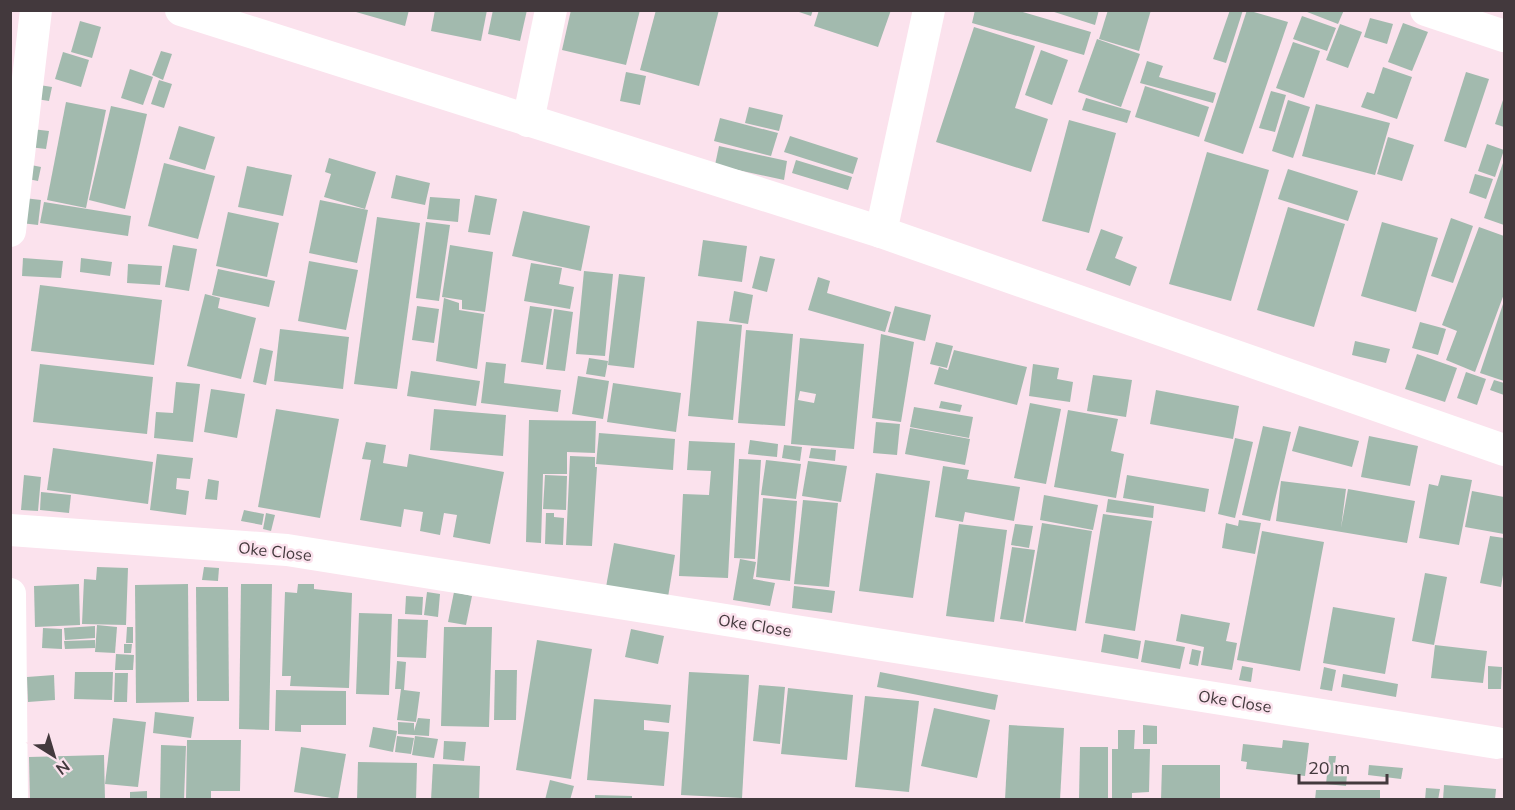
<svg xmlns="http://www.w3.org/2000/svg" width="1515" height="810" font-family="Mulish,sans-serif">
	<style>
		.building { fill: #a2baae; fill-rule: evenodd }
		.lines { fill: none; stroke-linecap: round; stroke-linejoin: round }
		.minor { stroke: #fff; stroke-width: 32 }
		.labels { text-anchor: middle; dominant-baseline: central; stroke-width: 5; stroke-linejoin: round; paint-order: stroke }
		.street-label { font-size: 16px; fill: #43393d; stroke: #fbe2ed }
	</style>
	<rect width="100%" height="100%" fill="#fbe2ed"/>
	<!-- building -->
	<g class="building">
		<path d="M349,10H409L405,26Z"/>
		<path d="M435,10H487L481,41L431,31Z"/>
		<path d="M493,10H527L520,41L488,34Z"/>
		<path d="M571,10H640L626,65L562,50Z"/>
		<path d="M656,10H719L699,86L640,70Z"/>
		<path d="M793,10H813L811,16Z"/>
		<path d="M819,10H891L878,47L814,26Z"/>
		<path d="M975,10H1016L1091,32L1084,55L972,23Z"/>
		<path d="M1048,10H1099L1095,25Z"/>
		<path d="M1108,10H1151L1139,51L1099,39Z"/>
		<path d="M1230,10H1243L1226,63L1213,59Z"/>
		<path d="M1247,10L1288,22L1243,154L1204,141Z"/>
		<path d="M1302,10H1344L1338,24Z"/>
		<path d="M1302,16L1336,28L1327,51L1293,39Z"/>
		<path d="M1370,18L1393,24L1387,44L1364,37Z"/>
		<path d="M80,21L101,27L92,58L71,52Z"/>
		<path d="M1403,23L1428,32L1412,71L1388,62Z"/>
		<path d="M1340,24L1362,32L1348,68L1326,60Z"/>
		<path d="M974,27L1035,46L1015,108L1048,119L1031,172L936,142Z"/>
		<path d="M1097,39L1140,54L1121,107L1078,92Z"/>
		<path d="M1293,42L1320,51L1304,98L1276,88Z"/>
		<path d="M1041,50L1068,60L1052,105L1025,95Z"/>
		<path d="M161,51L172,54L163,80L152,75Z"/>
		<path d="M63,52L89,60L81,87L55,79Z"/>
		<path d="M1147,61L1163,66L1159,77L1216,93L1213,103L1140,83Z"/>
		<path d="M1383,67L1412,77L1397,119L1361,107L1367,92L1374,94Z"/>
		<path d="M130,69L153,77L143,105L121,98Z"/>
		<path d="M626,72L646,76L640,105L620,101Z"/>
		<path d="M1466,72L1489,79L1466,148L1444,141Z"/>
		<path d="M159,80L172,84L164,108L151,104Z"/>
		<path d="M33,84L52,87L49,101L30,98Z"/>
		<path d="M1145,86L1209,107L1199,137L1135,117Z"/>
		<path d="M1271,91L1286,95L1275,132L1259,128Z"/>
		<path d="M1504,97V127L1495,124Z"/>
		<path d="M1086,98L1131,111L1127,123L1082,110Z"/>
		<path d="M1288,100L1310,107L1293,158L1272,151Z"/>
		<path d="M66,102L106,110L86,208L47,200Z"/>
		<path d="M1316,104L1390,123L1375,175L1302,156Z"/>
		<path d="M111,106L147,114L125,209L89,200Z"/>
		<path d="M749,107L783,115L779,131L745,123Z"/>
		<path d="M720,118L778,133L771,156L714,141Z"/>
		<path d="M1069,120L1116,133L1089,233L1042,221Z"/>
		<path d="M179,126L215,137L205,170L169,159Z"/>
		<path d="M32,129L49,131L46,149L29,147Z"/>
		<path d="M790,136L858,158L853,174L784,152Z"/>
		<path d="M1388,137L1414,145L1402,181L1377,174Z"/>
		<path d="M1487,144L1504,150L1495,177L1478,171Z"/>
		<path d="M719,146L787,161L784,180L715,165Z"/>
		<path d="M1207,152L1269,170L1231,301L1169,284Z"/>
		<path d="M329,158L376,172L365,209L324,197L331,174L325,172Z"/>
		<path d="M796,160L852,177L848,190L792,173Z"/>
		<path d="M1504,160V225L1484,218Z"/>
		<path d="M21,163L41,167L38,181L18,177Z"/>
		<path d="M164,163L215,176L198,239L148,226Z"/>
		<path d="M247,166L292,175L283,216L238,207Z"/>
		<path d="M1288,169L1358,191L1348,221L1278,199Z"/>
		<path d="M1475,174L1493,179L1486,199L1469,193Z"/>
		<path d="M396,175L430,183L425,205L391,198Z"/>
		<path d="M475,195L497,199L490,235L468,232Z"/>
		<path d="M430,197L460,199L458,222L427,219Z"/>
		<path d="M24,198L41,200L38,225L21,223Z"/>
		<path d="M320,200L368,210L357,263L309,253Z"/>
		<path d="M44,202L131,216L128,236L40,223Z"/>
		<path d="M1288,207L1345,224L1314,327L1257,310Z"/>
		<path d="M523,211L590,226L581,271L512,256Z"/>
		<path d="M228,212L279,223L267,277L216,266Z"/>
		<path d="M377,217L420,223L397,389L354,384Z"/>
		<path d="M1451,218L1473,226L1453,283L1431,276Z"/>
		<path d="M426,222L450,225L439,301L416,298Z"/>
		<path d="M1382,222L1438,238L1416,312L1361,296Z"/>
		<path d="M1479,227L1504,236V294L1475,372L1446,360L1457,331L1442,325Z"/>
		<path d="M1101,229L1123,237L1115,258L1137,267L1130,286L1086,270Z"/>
		<path d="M703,240L747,246L742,282L698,276Z"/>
		<path d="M173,245L197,249L189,291L165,287Z"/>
		<path d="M450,245L493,252L485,312L462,309V300L442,297Z"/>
		<path d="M760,256L775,259L767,292L752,288Z"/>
		<path d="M23,258L63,261L61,278L22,276Z"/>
		<path d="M81,258L112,262L110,276L80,272Z"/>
		<path d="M309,261L358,270L346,330L298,321Z"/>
		<path d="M531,263L562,268L559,284L574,287L570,309L524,301Z"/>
		<path d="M128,264L162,266L160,285L127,283Z"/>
		<path d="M218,269L275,281L269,307L212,295Z"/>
		<path d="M584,271L613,274L605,356L576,354Z"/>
		<path d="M619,274L645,277L634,368L608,365Z"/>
		<path d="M818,277L830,281L827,293L891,312L885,332L808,310Z"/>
		<path d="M40,285L162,300L154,365L31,351Z"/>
		<path d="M734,291L753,295L748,324L729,321Z"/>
		<path d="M205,294L220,298L218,308L256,318L241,379L187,366Z"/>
		<path d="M444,298L459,303V310L484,314L477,369L436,361Z"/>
		<path d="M1504,301V381L1480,373Z"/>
		<path d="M417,306L439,309L434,343L412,340Z"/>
		<path d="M530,306L552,309L543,365L521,362Z"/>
		<path d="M895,306L931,315L925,341L888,332Z"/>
		<path d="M554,309L573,312L565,371L546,369Z"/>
		<path d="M697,321L742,325L733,420L688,416Z"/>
		<path d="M1420,322L1446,329L1438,355L1412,348Z"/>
		<path d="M280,329L349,337L343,389L274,381Z"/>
		<path d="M746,330L793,334L785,426L738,423Z"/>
		<path d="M881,334L914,342L901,422L872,418Z"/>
		<path d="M800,338L864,344L854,449L791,444ZM800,391L816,394L814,403L798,400Z"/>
		<path d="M1355,341L1390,349L1386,363L1352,355Z"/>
		<path d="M936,342L953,346L947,368L930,364Z"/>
		<path d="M260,348L273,351L266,385L253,382Z"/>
		<path d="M954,350L1027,367L1017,405L934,384L939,367L948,370Z"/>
		<path d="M1417,354L1457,368L1445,402L1405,389Z"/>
		<path d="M589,358L608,361L605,377L586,374Z"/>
		<path d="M486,362L506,364L504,383L561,390L558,412L481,403Z"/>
		<path d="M40,364L153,377L147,434L33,422Z"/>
		<path d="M1033,364L1059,368L1057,379L1073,382L1070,402L1029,396Z"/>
		<path d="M411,371L480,381L476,406L407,396Z"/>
		<path d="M1466,372L1486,379L1477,405L1457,398Z"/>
		<path d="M1093,375L1132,380L1126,417L1087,411Z"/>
		<path d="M578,376L609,381L603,419L572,414Z"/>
		<path d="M1494,380L1504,383V395L1490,390Z"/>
		<path d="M176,382L200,384L193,442L154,438L156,412L173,413Z"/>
		<path d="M613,383L681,393L676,432L607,422Z"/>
		<path d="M211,389L245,394L237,438L204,432Z"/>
		<path d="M1156,390L1239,406L1233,439L1150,424Z"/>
		<path d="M941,401L962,405L960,412L939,408Z"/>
		<path d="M1030,403L1061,409L1046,484L1014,478Z"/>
		<path d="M914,407L973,417L969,438L910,427Z"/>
		<path d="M276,409L339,419L320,518L258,507Z"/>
		<path d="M434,409L506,415L503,456L430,450Z"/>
		<path d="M1068,410L1118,419L1111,451L1124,454L1116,498L1054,487Z"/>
		<path d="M529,420L596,421L595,453L567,452V474H543L541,543L526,542Z"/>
		<path d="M876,422L900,424L897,455L873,453Z"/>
		<path d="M1263,426L1291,432L1270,521L1242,515Z"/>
		<path d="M1299,426L1359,441L1352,467L1292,451Z"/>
		<path d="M910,428L970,439L965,465L905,454Z"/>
		<path d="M599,433L675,439L673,470L596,464Z"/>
		<path d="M1369,436L1418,446L1410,486L1361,477Z"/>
		<path d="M1235,438L1253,442L1235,518L1218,514Z"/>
		<path d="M750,440L778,444L777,457L748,454Z"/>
		<path d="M689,441L735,443L728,578L679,576L683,494L709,495L711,471L687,470Z"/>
		<path d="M366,442L386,445L383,463L407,467L409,454L504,472L490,544L453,537L457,515L444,513L440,535L420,531L423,512L404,509L401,527L360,520L371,460L362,459Z"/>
		<path d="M784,445L802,447L800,461L782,458Z"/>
		<path d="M53,448L153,462L148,504L47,490Z"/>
		<path d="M811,448L836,450L835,461L809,458Z"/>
		<path d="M157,454L193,458L190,479L177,478L176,489L189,491L186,515L150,510Z"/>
		<path d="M570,456L595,457V467H597L592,546L566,545Z"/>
		<path d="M739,459L761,460L755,559L734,558Z"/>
		<path d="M766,460L801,464L796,499L761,495Z"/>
		<path d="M808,461L847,466L841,502L802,496Z"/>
		<path d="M943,466L969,470L967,479L1020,487L1014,521L965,512L963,522L935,517Z"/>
		<path d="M876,473L930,481L913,598L859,591Z"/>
		<path d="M24,475L41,477L38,511L21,510Z"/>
		<path d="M545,475L567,476L566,510L543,509Z"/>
		<path d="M1127,475L1209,489L1205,512L1123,498Z"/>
		<path d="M1441,475L1472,480L1459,545L1419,538L1429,484L1438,486Z"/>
		<path d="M208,479L219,481L217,500L205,499Z"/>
		<path d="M1281,481L1346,489L1341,528L1348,489L1415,501L1407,543L1276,521Z"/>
		<path d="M1472,491L1504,497V534L1465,527Z"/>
		<path d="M41,492L71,495L69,513L40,510Z"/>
		<path d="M1044,495L1098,505L1093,530L1040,520Z"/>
		<path d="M763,498L797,501L790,581L756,577Z"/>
		<path d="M1108,499L1154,506L1153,518L1106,512Z"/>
		<path d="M803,500L838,503L829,587L794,584Z"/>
		<path d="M244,510L264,514L262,525L241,521Z"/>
		<path d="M266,513L275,515L271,531L263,529Z"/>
		<path d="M546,513H554V517L564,518L563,545L545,544Z"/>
		<path d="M1103,514L1152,521L1135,631L1085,623Z"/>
		<path d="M1239,520L1261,523L1255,554L1222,548L1226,523L1238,526Z"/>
		<path d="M1042,523L1092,531L1076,631L1025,623Z"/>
		<path d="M959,524L1007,530L994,622L946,616Z"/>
		<path d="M1015,524L1033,526L1029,548L1011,545Z"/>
		<path d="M1262,531L1324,542L1300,671L1237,660Z"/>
		<path d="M1490,536L1504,538V569L1501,587L1480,583Z"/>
		<path d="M614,543L675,555L668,597L606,587Z"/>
		<path d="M1012,547L1035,550L1023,622L1000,619Z"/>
		<path d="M740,559L756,562L753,579L775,583L770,606L733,600Z"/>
		<path d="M97,567L128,568L126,625L82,624L84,579L96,580Z"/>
		<path d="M204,567L219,568L218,581L202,580Z"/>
		<path d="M1425,573L1447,577L1434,645L1412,641Z"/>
		<path d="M79,584L80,625L35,627L34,586Z"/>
		<path d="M188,584L189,702L136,703L135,585Z"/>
		<path d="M241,584H272L269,730L239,729Z"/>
		<path d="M298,584H314V589L352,593L349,688L290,686L291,676H282L285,592L297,593Z"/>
		<path d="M794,586L835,591L832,613L792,608Z"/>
		<path d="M196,587H228L229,701H197Z"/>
		<path d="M427,592L440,594L438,617L424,615Z"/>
		<path d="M454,592L472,596L466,625L448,622Z"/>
		<path d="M406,596L423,597L422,615L405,614Z"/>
		<path d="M1333,607L1395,618L1385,674L1323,663Z"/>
		<path d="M359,613L392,614L389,695L356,694Z"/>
		<path d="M1181,614L1230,623L1226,641L1237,643L1232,670L1201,665L1204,647L1176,641Z"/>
		<path d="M398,619L428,620L426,658L397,657Z"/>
		<path d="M97,625L117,627L115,653L95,652Z"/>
		<path d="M95,626V638L65,640L64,628Z"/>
		<path d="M127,627H133V643H126Z"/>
		<path d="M444,627H492L489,727L441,726Z"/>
		<path d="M43,628L62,629V649L42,648Z"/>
		<path d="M631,629L664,636L658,664L625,657Z"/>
		<path d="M1104,634L1141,641L1138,659L1101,652Z"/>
		<path d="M95,640V648L65,649L64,641Z"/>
		<path d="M537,640L592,649L571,779L516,770Z"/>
		<path d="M1145,640L1185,647L1180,669L1141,662Z"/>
		<path d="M124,644H132L131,653H124Z"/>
		<path d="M1435,645L1487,651L1483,683L1431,678Z"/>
		<path d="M1192,649L1201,651L1198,666L1189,664Z"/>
		<path d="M116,654L134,655L133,670H115Z"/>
		<path d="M397,661L406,662L404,690L420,692L416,722L397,720L401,689H395Z"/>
		<path d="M1242,666L1253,668L1251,682L1239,680Z"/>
		<path d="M1488,666L1502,667L1501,689H1488Z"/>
		<path d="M1324,667L1336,670L1332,691L1320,689Z"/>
		<path d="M495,670H517L516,720H494Z"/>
		<path d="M75,672H113L112,700L74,699Z"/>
		<path d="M689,672L749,675L742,798L681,795Z"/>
		<path d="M880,672L998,695L995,710L877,687Z"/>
		<path d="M115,673H128L127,702H114Z"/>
		<path d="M1343,674L1398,684L1396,697L1341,687Z"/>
		<path d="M54,675L55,700L28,702L27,677Z"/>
		<path d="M759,685L785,687L780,744L753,741Z"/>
		<path d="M788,688L853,695L847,760L781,754Z"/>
		<path d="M276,690L346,691V725H301V732L275,731Z"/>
		<path d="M865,696L919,701L909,792L855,787Z"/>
		<path d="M594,699L671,705L669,723L644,720V730L669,732L664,786L587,780Z"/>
		<path d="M934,708L990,720L977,778L921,766Z"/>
		<path d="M155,712L194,717L191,738L153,733Z"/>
		<path d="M113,718L146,722L138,787L105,784Z"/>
		<path d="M418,718L430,719L429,736L398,734V722L414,723V731Z"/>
		<path d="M1009,725L1064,728L1060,800H1005Z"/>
		<path d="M1143,725L1157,726V744H1143Z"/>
		<path d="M373,727L397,731L393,752L369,747Z"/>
		<path d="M1118,730H1135L1134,749H1150L1149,792L1132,793V800H1112V749H1118Z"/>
		<path d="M397,736L414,738L411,754L395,752Z"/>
		<path d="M415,736L438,739L434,758L412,755Z"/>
		<path d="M187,740H241L240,791H211V800H186Z"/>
		<path d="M1283,740L1309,743L1305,776L1246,769L1247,762L1241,761L1243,744L1282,748Z"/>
		<path d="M444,741L466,742L464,761L443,759Z"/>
		<path d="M161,745L186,746L184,800H160Z"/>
		<path d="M301,747L346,754L338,799L294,792Z"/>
		<path d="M1080,747H1108V800H1079Z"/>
		<path d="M104,755L105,800H30L29,757Z"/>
		<path d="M1329,756H1336L1334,773L1347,775L1346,786L1326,784Z"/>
		<path d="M358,762L417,763L416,800H357Z"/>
		<path d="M433,764L480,766L479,800H431Z"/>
		<path d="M1162,765H1220V800H1161Z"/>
		<path d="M1369,765L1403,768L1401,779L1368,775Z"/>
		<path d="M550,780L574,786L570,800H545Z"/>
		<path d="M1444,785L1496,789L1495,800H1443Z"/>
		<path d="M1426,788L1440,789L1438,800H1425Z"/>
		<path d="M1316,790H1380V800H1315Z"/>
		<path d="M147,791V800H130V792Z"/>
		<path d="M595,795L632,796V800H595Z"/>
	</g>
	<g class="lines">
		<!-- minor -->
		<g class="minor">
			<path d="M181,10L881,232L1504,450"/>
			<path d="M1426,10L1504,36"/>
			<path d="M528,121L551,10"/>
			<path d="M10,231L36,10"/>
			<path d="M881,232L929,10"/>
			<path d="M10,530L287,550L1497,743"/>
			<path d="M10,594L12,800"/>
		</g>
	</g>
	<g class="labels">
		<!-- street labels -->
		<g class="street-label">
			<text transform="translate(275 551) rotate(6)">Oke Close</text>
			<text transform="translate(755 625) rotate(9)">Oke Close</text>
			<text transform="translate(1235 701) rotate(9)">Oke Close</text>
		</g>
	</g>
	<!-- border -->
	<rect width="1515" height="810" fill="none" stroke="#43393d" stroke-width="24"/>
	<!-- north arrow -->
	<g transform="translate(54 756) rotate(143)" stroke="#fbe2ed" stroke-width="4.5" paint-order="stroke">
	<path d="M0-4.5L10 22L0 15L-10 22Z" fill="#43393d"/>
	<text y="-9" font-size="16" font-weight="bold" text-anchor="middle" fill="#43393d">N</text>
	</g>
	<!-- scale -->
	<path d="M1299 774v9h88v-9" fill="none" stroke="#43393d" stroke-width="3"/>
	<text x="1308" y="774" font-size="18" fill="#43393d" stroke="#fbe2ed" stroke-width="4.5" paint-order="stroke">20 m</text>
</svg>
